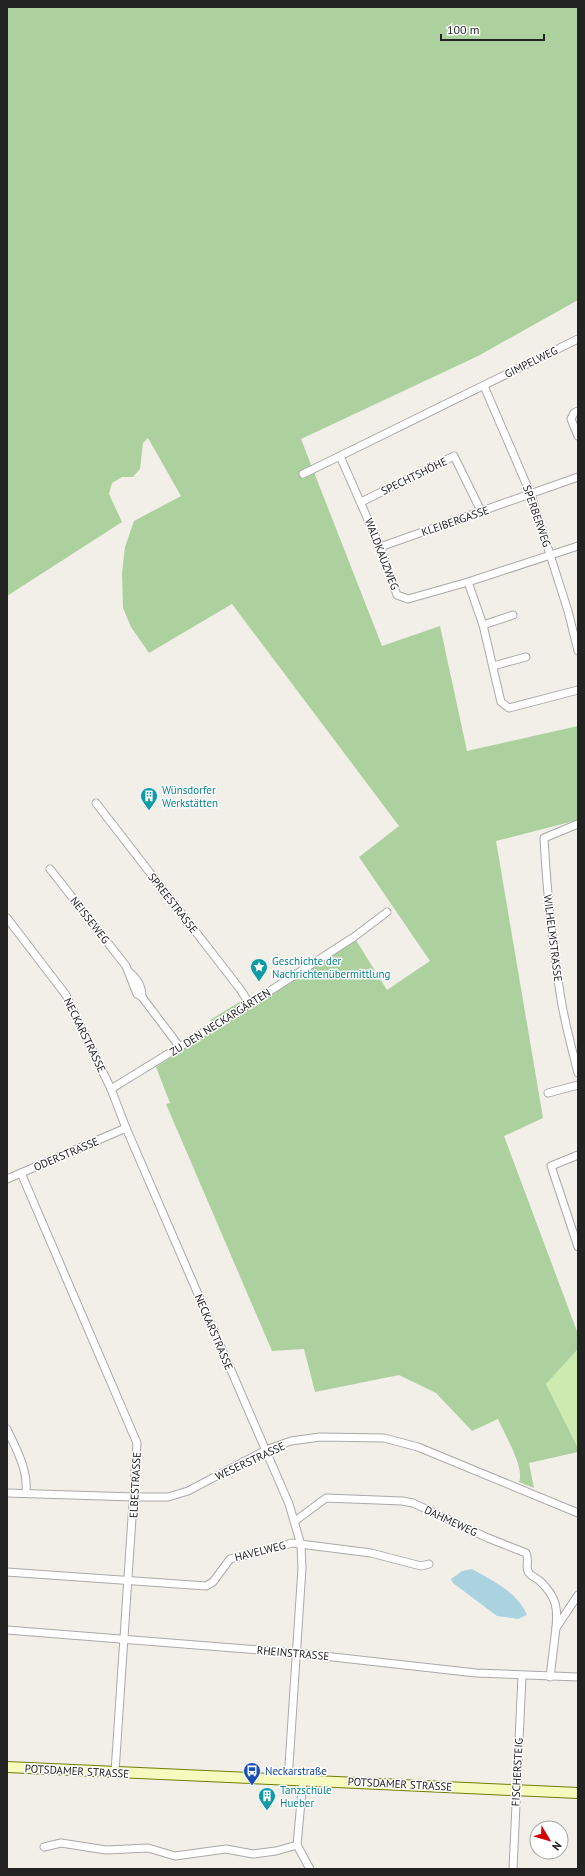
<svg xmlns="http://www.w3.org/2000/svg" width="585" height="1876" font-family="'PT Sans',sans-serif">
	<style>
		.grass { fill: #cdebb0 }
		.forest { fill: #add19e }
		.water { fill: #aad3df }
		.lines { fill: none; stroke-linecap: round; stroke-linejoin: round }
		.street-casing { stroke: #a9a9a9; stroke-width: 9 }
		.secondary-casing { stroke: #707d05; stroke-width: 12 }
		.street { stroke: #fff; stroke-width: 7 }
		.secondary { stroke: #f7fabf; stroke-width: 10 }
		.labels { text-anchor: middle; dominant-baseline: central; stroke-width: 3; stroke-linejoin: round; paint-order: stroke }
		.street-label { font-size: 11px; fill: #222; stroke: #fff }
		.culture-label { font-size: 11px; fill: #0d838f; stroke: #fff; text-anchor: start }
		.transit-label { font-size: 11px; fill: #164399; stroke: #fff; text-anchor: start }
	</style>
	<rect width="100%" height="100%" fill="#f2efe9"/>
	<!-- grass -->
	<path class="grass" d="M578,1349V1448L546,1384Z"/>
	<!-- forest -->
	<path class="forest" d="M7,7H578V300L478,356L301,439L382,646L440,626L467,751L578,726V820L496,841L543,1118L504,1136L578,1334V1349L546,1384L578,1448V1452L529,1463L534,1488L519,1482C525,1468 504,1433 498,1419L472,1431L436,1393L399,1375L315,1392L304,1349L272,1351L166,1104L170,1103L156,1067L216,1029L210,1020L241,1001L285,982L354,937L387,990L430,961L359,857L399,826L232,604L149,653L131,627L123,608L122,573L125,547L134,521L181,496L148,438L143,443L140,469L133,477H122L112,483L109,494L122,522L7,596Z"/>
	<!-- water -->
	<path class="water" d="M472,1569C493,1581 516,1591 527,1615L518,1619L497,1616L453,1583L451,1579L462,1571Z"/>
	<g class="lines">
		<defs>
			<g id="street">
				<path d="M578,339L340,456L380,547L397,595L408,599L468,582L578,546"/>
				<path d="M484,386L531,495L568,611L578,651"/>
				<path d="M578,411L574,413L571,419L578,436"/>
				<path d="M303,474L340,456"/>
				<path d="M361,502L454,456L481,511"/>
				<path d="M380,547L578,477"/>
				<path d="M468,582L483,625L501,702L509,708L578,690"/>
				<path d="M483,625L513,615"/>
				<path d="M493,666L526,657"/>
				<path d="M96,803L240,989L249,1003"/>
				<path d="M578,824L544,838C547,892 552,945 561,999C565,1024 572,1049 578,1073"/>
				<path d="M50,869L126,966L137,994L142,997L179,1046"/>
				<path d="M7,918L66,995L111,1089L126,1128L289,1504L301,1545L302,1568L288,1780"/>
				<path d="M129,972C137,978 142,987 142,997"/>
				<path d="M111,1089L259,998L354,937L387,912"/>
				<path d="M548,1093L578,1085"/>
				<path d="M578,1155L551,1166L578,1247"/>
				<path d="M21,1173L137,1443L115,1772"/>
				<path d="M7,1179L126,1128"/>
				<path d="M7,1429C17,1451 28,1469 26,1493"/>
				<path d="M7,1493L135,1497H168L188,1491L266,1450L291,1441L320,1437L384,1438L418,1447L578,1513"/>
				<path d="M295,1521L326,1498L402,1501L413,1503L488,1538L526,1553C530,1560 524,1569 530,1574C533,1577 538,1579 541,1582C556,1597 558,1607 556,1628"/>
				<path d="M7,1572L206,1586L213,1582L230,1559L292,1543L371,1553L421,1566L429,1564"/>
				<path d="M7,1630L297,1653L476,1673L578,1677"/>
				<path d="M550,1677L556,1628L578,1595"/>
				<path d="M303,1780L297,1845L310,1869"/>
				<path d="M44,1847L61,1843L106,1850L148,1848L175,1856L226,1849L253,1854L276,1851L297,1845"/>
				<path d="M513,1869L522,1676"/>
			</g>
			<path id="secondary" d="M7,1767L578,1793"/>
		</defs>
		<!-- street casing -->
		<use href="#street" class="street-casing"/>
		<!-- secondary casing -->
		<use href="#secondary" class="secondary-casing"/>
		<!-- street -->
		<use href="#street" class="street"/>
		<!-- secondary -->
		<use href="#secondary" class="secondary"/>
	</g>
	<!-- icons -->
	<defs>
		<symbol id="building-pin" viewBox="-11 -11 22 30"><path d="M0 17L-7.5 6A9.5 9.5 0 1 1 7.5 6Z" fill="#0f9aa8" stroke="#fff"/><path d="M-4-6H4V6H1V3H-1V6H-4ZM-2.5-4.3h1.7v1.8h-1.7ZM.8-4.3h1.7v1.8H.8ZM-2.5-1h1.7V.8h-1.7ZM.8-1h1.7V.8H.8Z" fill="#fff"/></symbol>
		<symbol id="sight-pin" viewBox="-11 -11 22 30"><path d="M0 17L-7.5 6A9.5 9.5 0 1 1 7.5 6Z" fill="#0f9aa8" stroke="#fff"/><path d="M0-6L1.8-2.2L6-1.7L2.9 1.2L3.7 5.4L0 3.3L-3.7 5.4L-2.9 1.2L-6-1.7L-1.8-2.2Z" fill="#fff"/></symbol>
		<symbol id="bus-pin" viewBox="-11 -11 22 30"><path d="M0 17L-7.5 6A9.5 9.5 0 1 1 7.5 6Z" fill="#1a4fb4" stroke="#fff"/><path d="M-5-6H5V4H4V6H2V4H-2V6H-4V4H-5ZM-3.5-4V0h7V-4ZM-3.5 1.2v1.5H-2V1.2ZM2 1.2v1.5H3.5V1.2Z" fill="#fff"/></symbol>
	</defs>
	<g fill-rule="evenodd">
		<use href="#building-pin" x="139" y="786" width="20" height="27"/>
		<use href="#sight-pin" x="249" y="957" width="20" height="27"/>
		<use href="#bus-pin" x="242" y="1761" width="20" height="27"/>
		<use href="#building-pin" x="257" y="1786" width="20" height="27"/>
	</g>
	<g class="labels">
		<!-- street labels -->
		<g class="street-label">
			<text transform="translate(531 362) rotate(-26)">GIMPELWEG</text>
			<text transform="translate(414 476) rotate(-26)">SPECHTSHÖHE</text>
			<text transform="translate(537 516) rotate(71)">SPERBERWEG</text>
			<text transform="translate(455 521) rotate(-19)">KLEIBERGASSE</text>
			<text transform="translate(382 554) rotate(69)">WALDKAUZWEG</text>
			<text transform="translate(173 903) rotate(52)">SPREESTRASSE</text>
			<text transform="translate(90 920) rotate(52)">NEISSEWEG</text>
			<text transform="translate(553 938) rotate(83)">WILHELMSTRASSE</text>
			<text transform="translate(220 1022) rotate(-32)">ZU DEN NECKARGÄRTEN</text>
			<text transform="translate(85 1035) rotate(64)">NECKARSTRASSE</text>
			<text transform="translate(66 1154) rotate(-23)">ODERSTRASSE</text>
			<text transform="translate(214 1332) rotate(67)">NECKARSTRASSE</text>
			<text transform="translate(250 1461) rotate(-25)">WESERSTRASSE</text>
			<text transform="translate(135 1485) rotate(-87)">ELBESTRASSE</text>
			<text transform="translate(451 1521) rotate(25)">DAHMEWEG</text>
			<text transform="translate(260 1551) rotate(-14)">HAVELWEG</text>
			<text transform="translate(293 1653) rotate(5)">RHEINSTRASSE</text>
			<text transform="translate(77 1771) rotate(3)">POTSDAMER STRASSE</text>
			<text transform="translate(517 1772) rotate(-87)">FISCHERSTEIG</text>
			<text transform="translate(400 1784) rotate(3)">POTSDAMER STRASSE</text>
		</g>
		<!-- culture labels -->
		<g class="culture-label">
			<text x="162" y="790">Wünsdorfer<tspan x="162" dy="13">Werkstätten</tspan></text>
			<text x="272" y="961">Geschichte der<tspan x="272" dy="13">Nachrichtenübermittlung</tspan></text>
			<text x="280" y="1790">Tanzschule<tspan x="280" dy="13">Hueber</tspan></text>
		</g>
		<!-- transit labels -->
		<g class="transit-label">
			<text x="265" y="1771">Neckarstraße</text>
		</g>
	</g>
	<!-- border -->
	<rect width="585" height="1876" fill="none" stroke="#222222" stroke-width="16"/>
	<!-- north arrow -->
	<g transform="translate(549 1840) rotate(128)"><circle r="19" fill="#ffffff" stroke="#a7a7a7"/>
	<path d="M0-3L7 15L0 10L-7 15Z" fill="#d40000"/>
	<text y="-6" font-size="11" font-weight="bold" text-anchor="middle" fill="#222222">N</text>
	</g>
	<!-- scale -->
	<path d="M441 34v6h103v-6" fill="none" stroke="#222222" stroke-width="2"/>
	<text x="447" y="34" font-size="12" fill="#222222" stroke="#ffffff" stroke-width="3" paint-order="stroke">100 m</text>
</svg>
